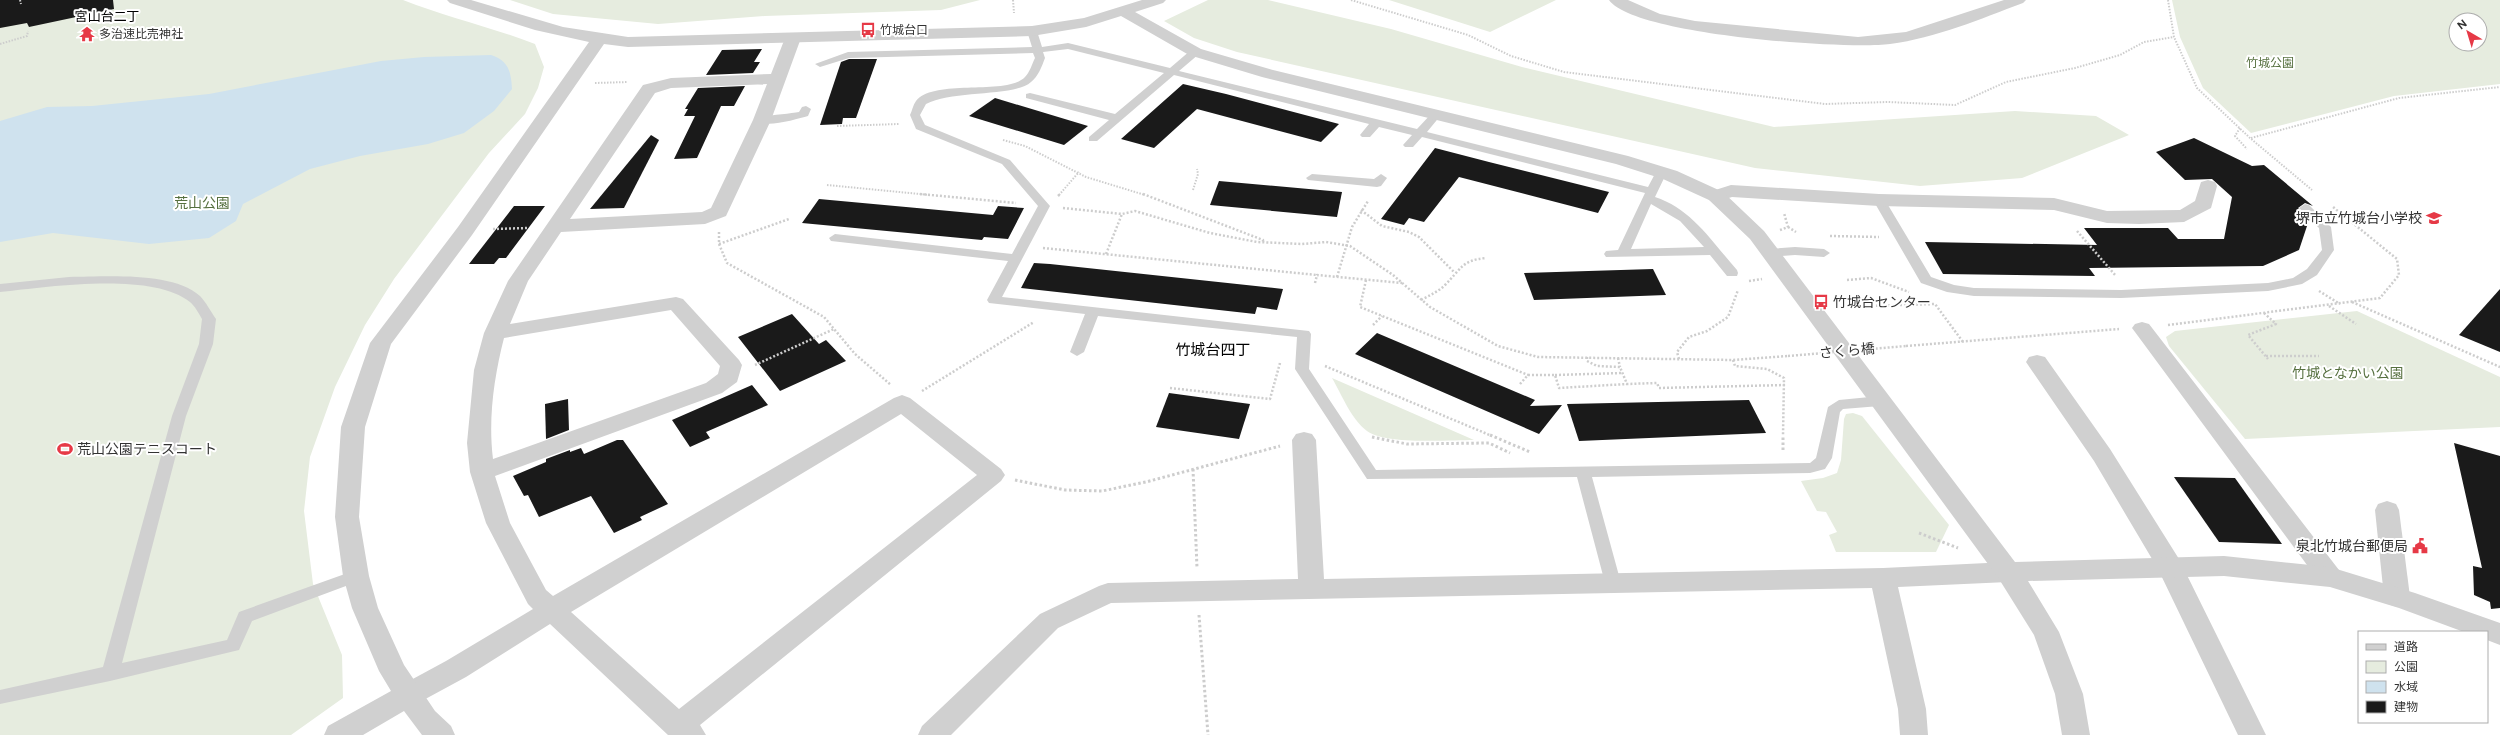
<svg xmlns="http://www.w3.org/2000/svg" width="2500" height="735" font-family="Figtree,'Noto Sans JP',sans-serif">
	<style>
		.green { fill: #e6ecdf; fill-rule: evenodd }
		.water { fill: #cfe2ee }
		.building { fill: #1a1a1a }
		.lines { fill: none; stroke-linecap: round; stroke-linejoin: round }
		.path-far2 { stroke: #cdcdcd; stroke-width: 2; stroke-dasharray: 1.5 1.5; stroke-linecap: butt }
		.path-far1 { stroke: #cdcdcd; stroke-width: 2.5; stroke-dasharray: 2 2; stroke-linecap: butt }
		.path { stroke: #cdcdcd; stroke-width: 3; stroke-dasharray: 2.5 2.5; stroke-linecap: butt }
		.service { fill: #d0d0d0; fill-rule: evenodd }
		.pedestrian { fill: #d0d0d0; fill-rule: evenodd }
		.minor { fill: #d0d0d0; fill-rule: evenodd }
		.tertiary { fill: #d0d0d0; fill-rule: evenodd }
		.path-bridge { stroke: #cdcdcd; stroke-width: 2.5; stroke-dasharray: 2 2; stroke-linecap: butt }
		.labels { text-anchor: middle; dominant-baseline: central; stroke-width: 4; stroke-linejoin: round; paint-order: stroke }
		.far-poi-label { font-size: 12px; fill: #333; stroke: #fff; text-anchor: start }
		.far-park-label { font-size: 12px; fill: #56703f; stroke: #fff }
		.far-neighbourhood-label { font-size: 13px; fill: #000; stroke: #fff }
		.park-label { font-size: 14px; fill: #56703f; stroke: #fff }
		.poi-label { font-size: 14px; fill: #333; stroke: #fff; text-anchor: end }
		.street-label { font-size: 14px; fill: #333; stroke: #fff }
		.neighbourhood-label { font-size: 15px; fill: #000; stroke: #fff }
	</style>
	<rect width="100%" height="100%" fill="#fff"/>
	<!-- green -->
	<g class="green">
		<path d="M0,0H403C446,17 491,27 535,44L544,67L538,88L525,114L489,153L394,279L365,325L335,387L310,457L304,511L313,584L342,655L343,698L291,735H0Z"/>
		<path d="M510,0H980L941,10L765,16L658,24L553,14Z"/>
		<path d="M1208,0H1268L1391,29L1522,67L1774,127L2015,111L2096,116L2129,135L2022,178L1920,186L1755,168L1237,52L1194,38L1164,21Z"/>
		<path d="M1389,0H1556L1490,32Z"/>
		<path d="M2172,0H2500V84L2394,96L2251,133L2203,88L2180,37ZM2456,20H2480V44H2456Z"/>
		<path d="M2357,311L2500,377V427L2245,439L2169,346L2166,337L2175,331Z"/>
		<path d="M1332,378L1474,440C1450,440 1386,445 1367,431C1351,419 1342,395 1332,378Z"/>
		<path d="M1853,413L1862,416L1949,525L1936,552H1836L1829,535L1837,532L1826,512L1817,511L1801,481L1823,478L1837,473L1841,460L1844,419L1846,414Z"/>
	</g>
	<!-- water -->
	<path class="water" d="M491,55C509,61 511,72 512,89L494,111L464,133L428,144L360,156L310,169L243,204L236,221L209,238L149,244L53,233L0,242V121L47,107L92,106L209,94L381,61L424,57Z"/>
	<!-- building -->
	<g class="building">
		<path d="M0,0H113L114,9L29,27L27,23L0,28Z"/>
		<path d="M762,49L754,62H760L753,73L706,75L722,50Z"/>
		<path d="M849,59H877L856,118H843L842,124L820,125L841,62Z"/>
		<path d="M1183,84L1226,94L1339,124L1321,142L1197,109L1154,148L1121,139Z"/>
		<path d="M745,86L734,106H721L697,158L674,159L695,116H684L688,109H685L698,88Z"/>
		<path d="M995,98L1088,126L1064,145L969,116Z"/>
		<path d="M651,135L659,140L624,208L590,209Z"/>
		<path d="M2194,138L2252,166L2264,165L2313,206L2305,203L2298,208L2309,220L2299,250L2263,266L2089,268L2095,276L1943,274L1925,242L2097,245L2084,228H2168L2178,239H2224L2232,197L2212,179L2185,180L2156,152Z"/>
		<path d="M1435,148L1489,162L1609,192L1598,213L1459,177L1424,222L1409,218L1404,225L1381,219Z"/>
		<path d="M1219,181L1342,192L1337,217L1210,205Z"/>
		<path d="M819,199L993,215L998,206L1024,208L1008,239L984,237L982,240L802,223Z"/>
		<path d="M514,206H545L506,258H499L494,264H469Z"/>
		<path d="M1034,263L1050,264L1283,289L1277,310L1257,307L1255,314L1021,288Z"/>
		<path d="M1653,269L1666,295L1534,300L1524,273Z"/>
		<path d="M2500,289V352L2459,335Z"/>
		<path d="M792,314L819,344L826,340L846,361L780,391L738,337Z"/>
		<path d="M1377,333L1535,400L1530,406L1562,405L1539,434L1355,354Z"/>
		<path d="M752,385L768,405L706,432L710,438L690,447L672,420Z"/>
		<path d="M1169,393L1250,404L1239,439L1156,427Z"/>
		<path d="M568,399L569,430L546,439L545,404Z"/>
		<path d="M1749,400L1766,433L1579,441L1567,404Z"/>
		<path d="M617,440H623L668,504L640,517L642,520L614,533L591,496L539,517L528,495L524,496L513,476L546,462V459L570,450V452L581,448L584,454Z"/>
		<path d="M2454,443L2500,456V608L2491,609L2490,602L2474,595L2473,566L2482,568Z"/>
		<path d="M2174,477L2235,478L2282,544L2219,542Z"/>
	</g>
	<g class="lines">
		<!-- path-far2 -->
		<g class="path-far2">
			<path d="M20,0L21,4"/>
			<path d="M1013,0L1014,13"/>
			<path d="M1351,0L1468,35L1511,56L1564,72L1825,104L1888,102L1955,105L2006,82L2075,68L2120,55L2144,42L2174,37"/>
			<path d="M2168,0L2174,37L2197,88L2250,138L2312,190"/>
			<path d="M0,44L27,36L28,31"/>
			<path d="M595,83L628,82"/>
			<path d="M837,126L899,124"/>
			<path d="M2240,128L2235,136L2247,149"/>
			<path d="M2251,138L2399,98L2500,87"/>
			<path d="M1003,140L1025,146L1086,177L1145,195"/>
			<path d="M827,185L930,195"/>
			<path d="M1193,190L1198,174L1197,169"/>
			<path d="M1059,195L1079,172"/>
		</g>
		<!-- path-far1 -->
		<g class="path-far1">
			<path d="M920,194L1016,203"/>
			<path d="M1143,194L1263,240V243"/>
			<path d="M1058,196L1060,194"/>
			<path d="M1063,208L1122,214L1135,211L1210,233L1257,242L1302,244L1326,242L1350,246L1393,275L1430,307L1498,346L1538,357L1733,360L1788,356"/>
			<path d="M1361,210L1382,226L1409,232L1419,237L1454,272"/>
			<path d="M1788,227L1796,232"/>
			<path d="M493,229L528,228"/>
			<path d="M1780,230L1788,227L1784,213"/>
			<path d="M2077,231L2116,276"/>
			<path d="M719,232V244L727,263L824,317L855,354L891,385"/>
			<path d="M1830,236L1879,237"/>
			<path d="M719,244L789,219"/>
			<path d="M1043,248L1317,275"/>
			<path d="M1106,254L1122,214"/>
			<path d="M1337,277L1352,227L1368,201"/>
			<path d="M1366,280L1360,307L1528,375"/>
			<path d="M1847,280L1871,278L1909,292"/>
			<path d="M1749,281L1762,279"/>
			<path d="M1315,283L1317,275L1402,283"/>
			<path d="M2319,291L2340,304"/>
			<path d="M1421,300C1430,295 1438,292 1445,285C1461,269 1462,260 1486,258"/>
			<path d="M2352,302L2500,367"/>
			<path d="M2329,306L2356,324"/>
			<path d="M1840,307L1935,304L1963,342"/>
			<path d="M2264,313L2276,324L2248,335L2268,359"/>
			<path d="M1373,325L1382,316"/>
			<path d="M2168,325L2380,298L2399,275L2397,259L2333,207"/>
			<path d="M1906,346L2119,329"/>
			<path d="M2266,356H2319"/>
			<path d="M1587,357V361L1597,366L1620,367L1627,384L1657,383L1659,388L1785,385"/>
			<path d="M1618,358L1620,367"/>
			<path d="M1679,359L1677,352L1689,337L1707,331L1728,317L1738,290"/>
			<path d="M1733,360L1735,366L1767,369L1784,378L1783,436"/>
			<path d="M755,365L834,329"/>
			<path d="M1325,366L1492,436"/>
			<path d="M1555,375L1623,373"/>
			<path d="M1520,384L1528,375H1555L1559,388L1627,384"/>
			<path d="M1170,388L1270,399L1280,363"/>
			<path d="M922,391L1034,322"/>
		</g>
		<!-- path -->
		<g class="path">
			<path d="M1490,435L1530,452"/>
			<path d="M1372,437L1407,444L1489,443L1510,453"/>
			<path d="M1783,450V435"/>
			<path d="M1193,469L1197,568"/>
			<path d="M1015,480L1065,490L1102,491L1146,482L1280,446"/>
			<path d="M1919,533L1958,548"/>
			<path d="M1199,615L1208,735"/>
		</g>
		<!-- service -->
		<g class="service">
			<path d="M1032,28L1037,31L1042,47L1068,43L1170,68L1191,50H1199V54L1179,71L1417,129L1432,113L1436,112L1441,115L1427,132L1648,187L1657,170H1665L1667,172L1655,197C1692,209 1712,242 1737,270L1738,273L1737,276H1727L1710,255L1606,257L1604,254L1606,251L1618,250L1645,193L1422,137L1413,147H1405L1403,145L1412,135L1379,127L1370,137H1362L1360,135L1369,124L1174,75L1097,141H1089V137L1109,120L1026,98V94L1030,93L1115,114L1164,73L1068,49L1043,52L1045,58C1042,66 1038,77 1031,82C1015,97 954,90 926,104L920,115L925,125L1010,160L1050,206L1002,297L1309,331L1311,334L1309,369L1376,470L1810,463L1816,458L1828,407L1839,400L1880,396L1887,401L1880,406L1843,409L1840,412L1832,458L1825,469L1810,473L1592,477L1621,583L1619,587L1613,589L1607,587L1605,583L1577,477L1367,479L1295,369L1297,337L1098,316L1084,352L1077,356L1070,352L1085,314L989,303L987,300L1008,261L831,241L829,238L835,234L1012,254L1038,206L1002,164L916,129L910,115C912,111 913,105 916,101C934,78 1007,96 1025,77C1030,72 1032,64 1035,58L1033,53L849,58L820,67L815,64L848,52L1032,47L1027,31ZM1651,204L1680,221L1704,247L1631,249Z"/>
			<path d="M806,106L811,109L808,116C797,119 764,129 756,120C761,115 790,114 799,112L802,107Z"/>
			<path d="M1312,174L1374,179L1381,174L1387,178L1381,186L1377,187L1308,180L1306,178Z"/>
			<path d="M1879,196L1885,200L1931,277L1954,285L1974,288L2121,290L2268,283L2293,278L2307,269L2322,250L2319,228L2299,208L2305,204L2309,205L2331,227L2334,250L2317,275L2302,284L2268,291L2121,298L1974,296L1947,292L1921,283L1873,200Z"/>
			<path d="M1795,247L1824,249L1830,253L1824,257L1795,255L1770,257L1764,253L1770,249Z"/>
			<path d="M69,277C105,277 172,271 200,296C206,302 211,312 216,319L213,344L186,416L122,663L227,640L239,612L356,570L362,572L364,576L362,580L252,621L239,650L110,681L0,704V690L103,667L172,416L199,344L202,319C199,314 195,306 190,302C152,271 47,287 0,292V284Z"/>
		</g>
		<!-- pedestrian -->
		<path class="pedestrian" d="M2142,322L2149,324L2339,570L2342,577L2339,584L2330,586L2321,584L2135,332L2132,328L2135,324Z"/>
		<!-- minor -->
		<g class="minor">
			<path d="M1609,0H1628L1660,14L1695,21L1858,37L1906,32L2004,0H2026L2023,3C1980,19 1936,38 1890,44C1846,50 1633,35 1609,0Z"/>
			<path d="M793,33L801,38L771,120L726,216L705,224L561,232L528,281L510,324L676,297L683,299L739,360L742,365L737,382L722,393L495,476L510,523L546,590L553,596L894,398L902,395L910,398L1001,469L1005,475L1001,481L700,725L706,735H668L550,624L466,677L418,703L408,707L398,703L394,695L398,687L446,661L533,609L528,604L486,523L470,472L467,443L474,370L484,333L508,281L643,85L671,78L771,74L785,38ZM767,84L753,120L711,208L702,212L570,219L655,93L671,88ZM671,310L720,366L718,374L706,383L493,459C488,419 494,377 504,338ZM901,414L977,475L679,709L571,612Z"/>
			<path d="M2208,180L2215,182L2217,186L2211,208L2184,222L2139,224L2107,223L2054,210L1879,206L1732,197L1716,202L1709,200L1707,196L1709,192L1731,185L1879,194L2054,198L2107,211L2180,210L2195,201L2201,182Z"/>
			<path d="M2037,355L2045,357L2110,449L2179,559L2266,735H2238L2158,569L2094,461L2026,362L2029,357Z"/>
			<path d="M1304,432L1312,434L1316,440L1324,579L1883,568L2008,562L2017,565L2021,572L2017,579L2008,582L1898,587L1926,709L1928,735H1900L1898,709L1872,588L1111,603L1058,628L951,735H918L922,726L1040,614L1099,586L1108,583L1298,579L1292,440L1296,434Z"/>
			<path d="M2387,501L2396,504L2399,510L2410,597L2406,604L2397,607L2388,604L2384,597L2375,510L2378,504Z"/>
		</g>
		<!-- tertiary -->
		<path class="tertiary" d="M447,0H471L563,27L628,37L1032,26L1084,18L1142,0H1166L1163,3L1135,12L1201,49L1273,70L1628,156L1677,171L1723,192L1764,231L2015,562L2224,556L2330,567L2415,593L2500,623V645L2487,640V632H2464L2399,608L2330,587L2224,576L2028,581L2059,632L2083,694L2090,735H2062L2055,694L2034,635L1999,579L1750,239L1709,200L1663,179L1616,164L1262,77L1189,55L1121,16L1086,27L1032,36L628,47L604,44L472,235L391,344L365,427L359,517L369,576L378,608L404,665L435,711L451,726L455,735H422L404,711L363,735H324L328,726L391,691L379,671L352,608L343,576L335,517L341,427L370,343L458,227L589,42L535,30L450,3Z"/>
		<!-- path-bridge -->
		<path class="path-bridge" d="M1788,356L1906,346"/>
	</g>
	<!-- icons -->
	<defs>
		<symbol id="bus-bare" viewBox="-9 -9 18 18"><path d="M-5-6H5V4H4V6H2V4H-2V6H-4V4H-5ZM-3.5-4V0h7V-4ZM-3.5 1.2v1.5H-2V1.2ZM2 1.2v1.5H3.5V1.2Z" fill="#e63946" stroke="#fff" stroke-width="2.5" paint-order="stroke"/></symbol>
		<symbol id="temple-bare" viewBox="-9 -9 18 18"><path d="M0-6L5-2H3V0L6.5 2.5H4V6H1.5V3h-3V6H-4V2.5H-6.5L-3 0V-2H-5Z" fill="#e63946" stroke="#fff" stroke-width="2.5" paint-order="stroke"/></symbol>
		<symbol id="school-bare" viewBox="-9 -9 18 18"><path d="M0-5L7-2L0 1L-7-2ZM-4 1L0 2.5L4 1V4Q0 6-4 4Z" fill="#e63946" stroke="#fff" stroke-width="2.5" paint-order="stroke"/></symbol>
		<symbol id="stadium-bare" viewBox="-9 -9 18 18"><path d="M0-5a6.5 5 0 1 0 0 10a6.5 5 0 1 0 0-10ZM-3.5-1.8h7v3.6h-7Z" fill="#e63946" stroke="#fff" stroke-width="2.5" paint-order="stroke"/></symbol>
		<symbol id="civic-bare" viewBox="-9 -9 18 18"><path d="M-.6-6.5H3V-4.5H.6V-3L4-1V1h2V6H-6V1h2V-1L-.6-3ZM-1.2 2.5V6h2.4V2.5Z" fill="#e63946" stroke="#fff" stroke-width="2.5" paint-order="stroke"/></symbol>
	</defs>
	<g fill-rule="evenodd">
		<use href="#bus-bare" x="857" y="19" width="22" height="22"/>
		<use href="#temple-bare" x="76" y="23" width="22" height="22"/>
		<use href="#school-bare" x="2423" y="207" width="22" height="22"/>
		<use href="#bus-bare" x="1810" y="291" width="22" height="22"/>
		<use href="#stadium-bare" x="54" y="438" width="22" height="22"/>
		<use href="#civic-bare" x="2409" y="535" width="22" height="22"/>
	</g>
	<g class="labels">
		<!-- far-poi labels -->
		<g class="far-poi-label">
			<text x="880" y="30">竹城台口</text>
			<text x="99" y="34">多治速比売神社</text>
		</g>
		<!-- far-park labels -->
		<g class="far-park-label">
			<text x="2270" y="63">竹城公園</text>
		</g>
		<!-- far-neighbourhood labels -->
		<g class="far-neighbourhood-label">
			<text x="107" y="16">宮山台二丁</text>
		</g>
		<!-- park labels -->
		<g class="park-label">
			<text x="202" y="203">荒山公園</text>
			<text x="2348" y="373">竹城となかい公園</text>
		</g>
		<!-- poi labels -->
		<g class="poi-label">
			<text x="2422" y="218">堺市立竹城台小学校</text>
			<text x="1833" y="302" text-anchor="start">竹城台センター</text>
			<text x="77" y="449" text-anchor="start">荒山公園テニスコート</text>
			<text x="2408" y="546">泉北竹城台郵便局</text>
		</g>
		<!-- street labels -->
		<g class="street-label">
			<text transform="translate(1847 351) rotate(-5)">さくら橋</text>
		</g>
		<!-- neighbourhood labels -->
		<g class="neighbourhood-label">
			<text x="1213" y="350">竹城台四丁</text>
		</g>
	</g>
	<!-- legend -->
	<rect x="2358" y="631" width="130" height="92" fill="#ffffff" stroke="#adadad"/>
	<rect x="2366" y="644" width="20" height="6" fill="#d0d0d0" stroke="#adadad"/>
	<text x="2394" y="651" font-size="12" fill="#333333">道路</text>
	<rect x="2366" y="661" width="20" height="12" fill="#e6ecdf" stroke="#adadad"/>
	<text x="2394" y="671" font-size="12" fill="#333333">公園</text>
	<rect x="2366" y="681" width="20" height="12" fill="#cfe2ee" stroke="#adadad"/>
	<text x="2394" y="691" font-size="12" fill="#333333">水域</text>
	<rect x="2366" y="701" width="20" height="12" fill="#1a1a1a" stroke="#adadad"/>
	<text x="2394" y="711" font-size="12" fill="#333333">建物</text>
	<!-- north arrow -->
	<g transform="translate(2468 32) rotate(322)"><circle r="19" fill="#ffffff" stroke="#adadad"/>
	<path d="M0-3L7 15L0 10L-7 15Z" fill="#e63946"/>
	<text y="-6" font-size="11" font-weight="bold" text-anchor="middle" fill="#333333">N</text>
	</g>
</svg>
